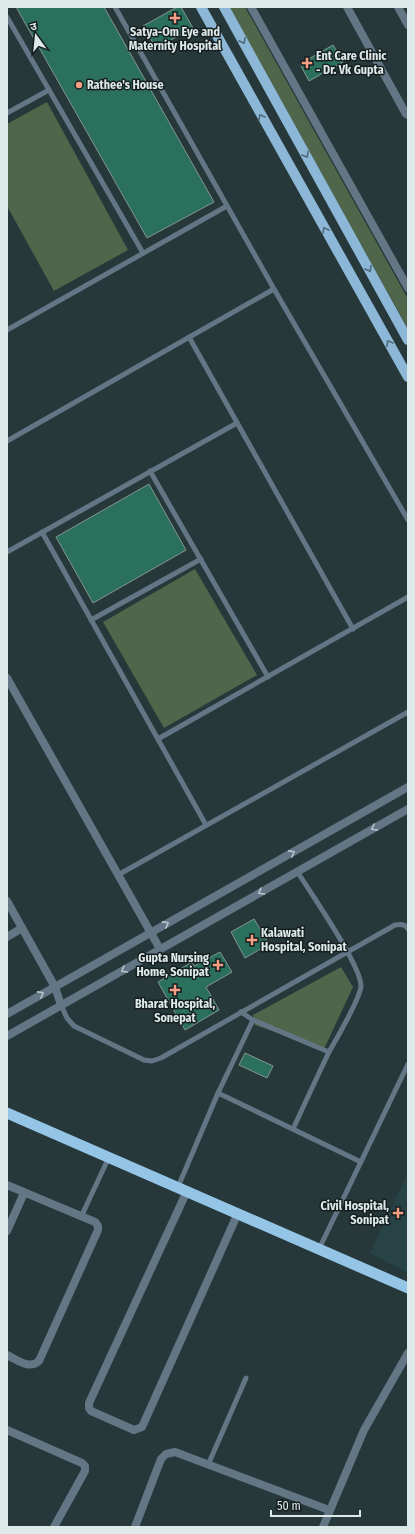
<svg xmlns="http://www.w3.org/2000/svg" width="415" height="1534" font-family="'Fira Sans Condensed','Noto Sans Devanagari',sans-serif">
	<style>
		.built { fill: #284346 }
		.green { fill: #50664a }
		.building { fill: #2b6f5d; stroke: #83968f }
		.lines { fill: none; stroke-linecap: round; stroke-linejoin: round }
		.service { stroke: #627685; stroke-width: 5 }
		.minor { stroke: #627685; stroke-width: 8 }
		.tertiary { stroke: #627685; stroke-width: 8 }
		.primary { stroke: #8cb7d6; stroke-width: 10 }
		.trunk { stroke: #94c4e6; stroke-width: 11 }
		.oneway { stroke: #516a7a }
		.oneway2 { stroke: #b9c6cc }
		.poi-dot { fill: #f39f84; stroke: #161e1f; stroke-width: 1.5 }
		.labels { text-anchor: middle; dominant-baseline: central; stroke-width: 3; stroke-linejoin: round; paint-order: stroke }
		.poi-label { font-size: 12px; font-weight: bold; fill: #dee9ea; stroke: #161e1f; text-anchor: start }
	</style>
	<rect width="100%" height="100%" fill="#26383a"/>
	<!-- built -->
	<path class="built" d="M408,1173V1273L370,1253Z"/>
	<!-- green -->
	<g class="green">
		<path d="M229,7H245L408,299V329Z"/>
		<path d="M47,102L128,250L54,291L7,206V124Z"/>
		<path d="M195,569L257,675L164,728L103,622Z"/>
		<path d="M341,967L353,987L324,1049L255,1025L253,1015Z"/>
	</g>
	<!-- building -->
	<g class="building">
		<path d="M16,7H104L214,202L147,238Z"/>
		<path d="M177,7H181L193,28L156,48L143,26Z"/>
		<path d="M333,45L343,62L309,81L300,64Z"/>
		<path d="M149,484L186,550L93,603L56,537Z"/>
		<path d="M254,919L269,944L245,958L231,932Z"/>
		<path d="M220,952L232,972L206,987L219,1010L185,1030L158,982L192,962L194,966Z"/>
		<path d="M245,1053L273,1066L267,1078L239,1065Z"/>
	</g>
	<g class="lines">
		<!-- service -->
		<g class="service">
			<path d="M115,7L274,289L408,520"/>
			<path d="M7,17L143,253"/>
			<path d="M7,113L49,90"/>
			<path d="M7,330L227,206"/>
			<path d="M189,337L353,629"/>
			<path d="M7,441L274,289"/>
			<path d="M150,471L268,677"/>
			<path d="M42,532L206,825"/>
			<path d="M7,552L237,423"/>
			<path d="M91,620L201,559"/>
			<path d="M158,739L408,597"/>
			<path d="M118,875L408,712"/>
			<path d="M61,1005L67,1018L74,1026L144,1060L152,1061L161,1058L395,925C401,924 405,924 408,929"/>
			<path d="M253,1020L329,1052"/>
			<path d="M218,1093L361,1162"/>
			<path d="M293,1129C305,1103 317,1077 329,1052C337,1038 360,999 361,986C361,965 310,892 297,871"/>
			<path d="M178,1187L218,1093L253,1020L241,1012"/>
			<path d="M81,1217L109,1157"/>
			<path d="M319,1249L408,1064"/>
			<path d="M208,1465L246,1378"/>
		</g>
		<!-- minor -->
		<g class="minor">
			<path d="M251,7L408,288"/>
			<path d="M347,7L406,114L408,115"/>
			<path d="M398,7L408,25"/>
			<path d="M7,678L160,949"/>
			<path d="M7,901L55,987L61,1005"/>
			<path d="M7,937L22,928"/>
			<path d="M7,1185L95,1222L98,1226V1230L39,1361C29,1370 18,1360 7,1355"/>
			<path d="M187,1191L89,1403V1408L91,1411L134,1430L142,1427L238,1213"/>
			<path d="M7,1231L24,1193"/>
			<path d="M7,1430L82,1463L85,1466V1471L54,1527"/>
			<path d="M135,1527L161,1459L166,1454L175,1452L329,1510"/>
			<path d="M323,1527L364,1430L408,1353"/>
		</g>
		<!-- tertiary -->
		<g class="tertiary">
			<path d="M7,1014L408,787"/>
			<path d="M7,1036L408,809"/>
		</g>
		<!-- primary -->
		<g class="primary">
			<path d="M201,7L408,377"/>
			<path d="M224,7L408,340"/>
		</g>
		<!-- trunk -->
		<path class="trunk" d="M7,1113L408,1288"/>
	</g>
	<!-- one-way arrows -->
	<defs><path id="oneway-chevron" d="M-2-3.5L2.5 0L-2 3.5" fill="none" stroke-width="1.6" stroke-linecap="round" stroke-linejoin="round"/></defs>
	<g class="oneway">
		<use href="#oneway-chevron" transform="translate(243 41) rotate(61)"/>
		<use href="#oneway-chevron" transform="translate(261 117) rotate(-119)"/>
		<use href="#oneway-chevron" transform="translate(306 155) rotate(61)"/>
		<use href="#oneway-chevron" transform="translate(325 230) rotate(-119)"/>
		<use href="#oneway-chevron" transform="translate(369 269) rotate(61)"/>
		<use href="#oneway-chevron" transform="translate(389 343) rotate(-119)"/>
	</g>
	<g class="oneway2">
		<use href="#oneway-chevron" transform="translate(374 828) rotate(150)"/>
		<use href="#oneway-chevron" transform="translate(292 853) rotate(-29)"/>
		<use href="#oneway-chevron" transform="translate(261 892) rotate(150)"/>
		<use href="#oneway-chevron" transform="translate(166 924) rotate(-29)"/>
		<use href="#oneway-chevron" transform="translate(124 970) rotate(150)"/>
		<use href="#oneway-chevron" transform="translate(41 994) rotate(-29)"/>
	</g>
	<!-- markers -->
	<g class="poi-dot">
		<path d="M173 12h4v4h4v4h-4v4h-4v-4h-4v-4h4z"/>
		<path d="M305 57h4v4h4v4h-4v4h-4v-4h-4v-4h4z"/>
		<circle cx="79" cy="85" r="4"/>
		<path d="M250 934h4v4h4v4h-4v4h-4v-4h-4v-4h4z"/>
		<path d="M216 959h4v4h4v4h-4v4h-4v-4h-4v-4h4z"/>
		<path d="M173 984h4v4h4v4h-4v4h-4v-4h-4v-4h4z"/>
		<path d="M396 1207h4v4h4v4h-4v4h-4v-4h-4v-4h4z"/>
	</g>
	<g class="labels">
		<!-- poi labels -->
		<g class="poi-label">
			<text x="175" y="32" text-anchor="middle">Satya-Om Eye and<tspan x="175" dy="14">Maternity Hospital</tspan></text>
			<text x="316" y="56">Ent Care Clinic<tspan x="316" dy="14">- Dr. Vk Gupta</tspan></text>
			<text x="87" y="85">Rathee's House</text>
			<text x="261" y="933">Kalawati<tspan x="261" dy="14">Hospital, Sonipat</tspan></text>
			<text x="209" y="958" text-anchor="end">Gupta Nursing<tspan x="209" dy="14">Home, Sonipat</tspan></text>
			<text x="175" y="1004" text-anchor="middle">Bharat Hospital,<tspan x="175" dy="14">Sonepat</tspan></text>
			<text x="389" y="1206" text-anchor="end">Civil Hospital,<tspan x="389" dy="14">Sonipat</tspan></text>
		</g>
	</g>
	<!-- border -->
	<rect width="415" height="1534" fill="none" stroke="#dee9ea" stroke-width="16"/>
	<!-- north arrow -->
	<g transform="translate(36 36) rotate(345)" stroke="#161e1f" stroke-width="3" paint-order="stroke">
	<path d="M0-3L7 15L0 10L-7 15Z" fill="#dee9ea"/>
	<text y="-6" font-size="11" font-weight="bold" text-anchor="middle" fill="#dee9ea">उ</text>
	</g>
	<!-- scale -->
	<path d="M271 1510v6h89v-6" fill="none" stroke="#dee9ea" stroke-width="2"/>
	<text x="277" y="1510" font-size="12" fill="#dee9ea" stroke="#161e1f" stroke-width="3" paint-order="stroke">50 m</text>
</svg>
